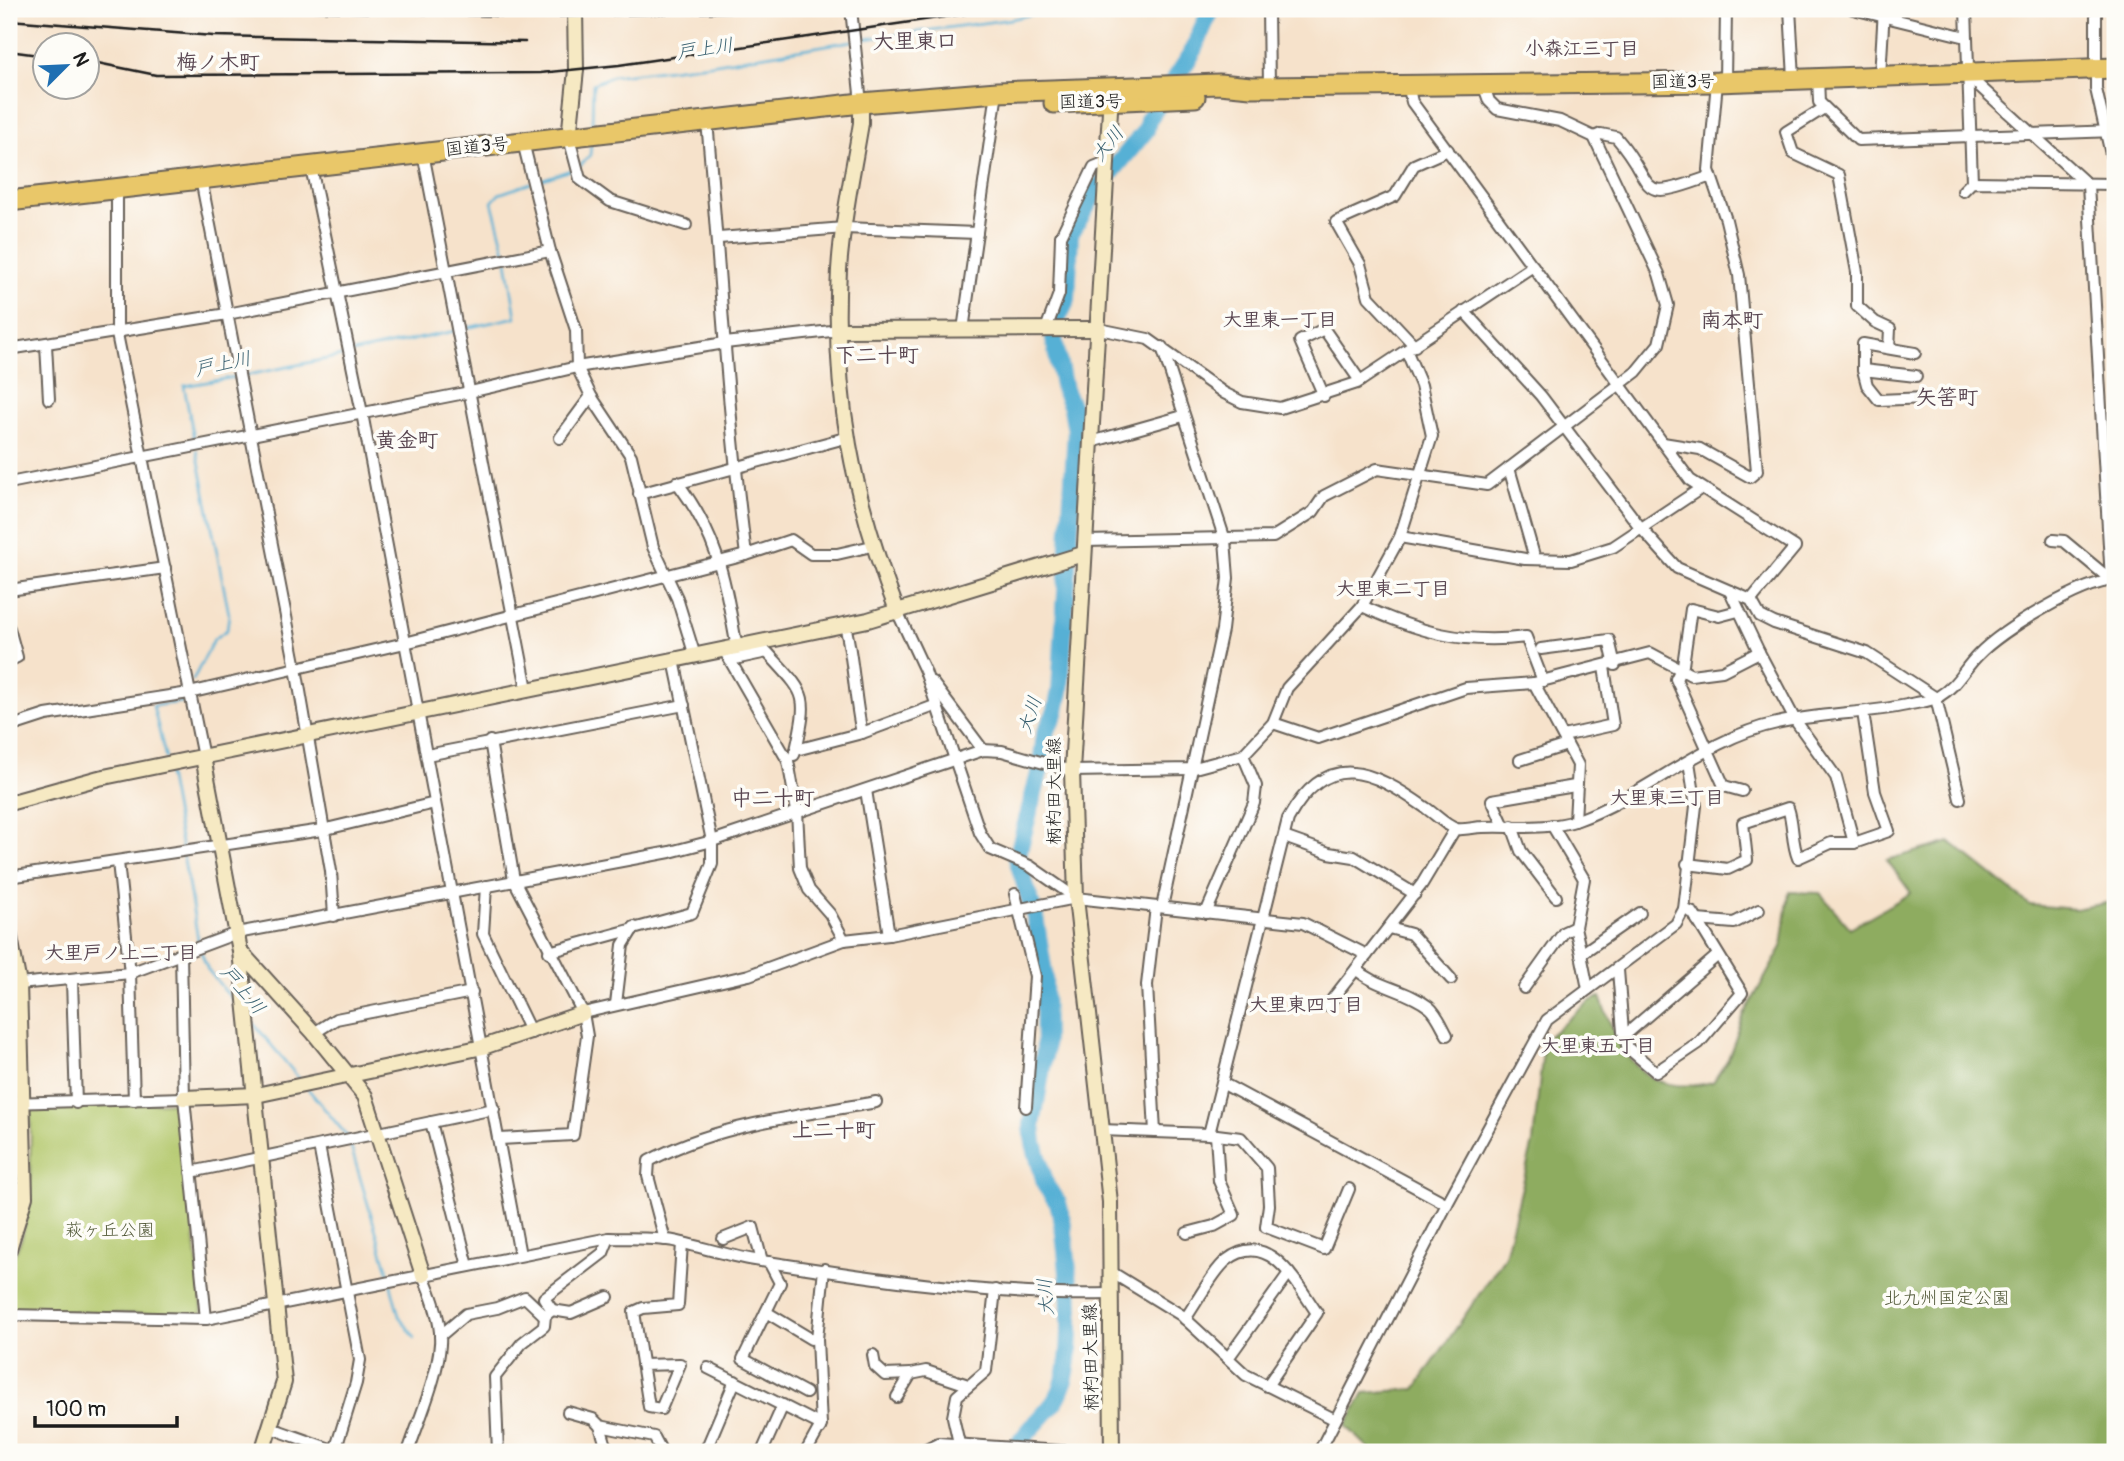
<svg xmlns="http://www.w3.org/2000/svg" width="2124" height="1461" font-family="Pangolin,'Klee One',sans-serif">
	<style>
		.green { fill: #b3c86c; stroke: #687244; stroke-width: 2 }
		.forest { fill: #8eac60; stroke: #55643e; stroke-width: 2 }
		.lines { fill: none; stroke-linecap: round; stroke-linejoin: round }
		.stream { stroke: #57b0d5; stroke-width: 2.5 }
		.river { stroke: #57b0d5; stroke-width: 18 }
		.street-casing { stroke: #686159; stroke-width: 14 }
		.secondary-casing { stroke: #686159; stroke-width: 18 }
		.highway-casing { stroke: #686159; stroke-width: 23 }
		.street { stroke: #fff; stroke-width: 10 }
		.secondary { stroke: #f6e9c3; stroke-width: 14 }
		.highway { stroke: #e9c769; stroke-width: 19 }
		.rail { stroke: #1c1c1c; stroke-width: 2.5 }
		.labels { text-anchor: middle; dominant-baseline: central; stroke-width: 7; stroke-linejoin: round; paint-order: stroke }
		.street-label { font-size: 18px; fill: #1c1c1c; stroke: #fdfcf7 }
		.park-label { font-size: 18px; fill: #515838; stroke: #fdfcf7 }
		.water-label { font-size: 19px; font-style: italic; fill: #375f6f; stroke: #fdfcf7 }
		.neighbourhood-label { font-size: 19px; font-weight: bold; fill: #594651; stroke: #fdfcf7 }
		.quarter-label { font-size: 21px; font-weight: bold; fill: #594651; stroke: #fdfcf7 }
	</style>
	<rect width="100%" height="100%" fill="#fdfcf7"/>
	<filter id="ink" filterUnits="userSpaceOnUse"><feTurbulence type="fractalNoise" baseFrequency=".0143" numOctaves="2"/><feDisplacementMap in="SourceGraphic" scale="14" xChannelSelector="R" yChannelSelector="G"/><feConvolveMatrix kernelMatrix="1 2 1 2 8 2 1 2 1" color-interpolation-filters="sRGB"/></filter>
	<filter id="wash" filterUnits="userSpaceOnUse"><feTurbulence type="fractalNoise" baseFrequency=".00686" numOctaves="4" result="noise"/><feDisplacementMap in="SourceGraphic" scale="28" xChannelSelector="R" yChannelSelector="G"/><feGaussianBlur stdDeviation="1.57" result="paint"/><feColorMatrix in="noise" values="0 0 0 0 0 0 0 0 0 0 0 0 0 0 0 0 0 1.4 0 .05"/><feComposite in="paint" operator="in"/></filter>
	<g filter="url(#wash)">
		<rect width="100%" height="100%" fill="#f6e2cb"/>
		<!-- green -->
		<path class="green" d="M180,1102L203,1316L9,1310V1267L22,1238L30,1197L31,1108Z"/>
		<!-- forest -->
		<path class="forest" d="M1950,842L2030,905L2075,909L2111,902L2115,894V1452H1373L1346,1426L1364,1393L1415,1389L1505,1256L1533,1142L1544,1040L1590,1001L1600,997C1621,1055 1643,1099 1713,1082L1728,1059L1744,1015L1782,947L1789,892L1820,893L1850,928L1911,893L1887,860Z"/>
		<g class="lines">
			<!-- stream -->
			<g class="stream">
				<path d="M858,40L1012,19L1054,9"/>
				<path d="M592,125L593,84L612,76L710,64L852,41"/>
				<path d="M580,166L590,155L591,143"/>
				<path d="M537,181L574,169"/>
				<path d="M506,255L492,202L499,194L531,183"/>
				<path d="M462,329L516,317L507,261"/>
				<path d="M352,353L455,331"/>
				<path d="M243,376L346,355"/>
				<path d="M195,444L184,386L236,377"/>
				<path d="M193,680L214,639L227,630L229,614L197,451"/>
				<path d="M166,759L153,706L182,702L184,699"/>
				<path d="M167,769L182,849"/>
				<path d="M183,855L199,945"/>
				<path d="M201,952L208,970L240,1009"/>
				<path d="M254,1024L301,1081"/>
				<path d="M308,1089L348,1137"/>
				<path d="M350,1144L390,1278"/>
				<path d="M391,1285L399,1316L415,1338"/>
			</g>
			<!-- river -->
			<path class="river" d="M1014,1452C1024,1432 1045,1417 1057,1398C1079,1362 1068,1261 1062,1218L1058,1203L1046,1186L1034,1143L1032,1125L1045,1050L1044,974L1035,917L1017,858L1041,766L1045,734L1056,711L1060,691L1076,431L1072,407L1064,390L1054,339L1056,322L1067,299L1070,234L1096,191L1146,130L1148,120L1191,55L1211,9"/>
		</g>
	</g>
	<g filter="url(#ink)">
		<g class="lines">
			<defs>
				<g id="street">
					<path d="M851,9L861,103"/>
					<path d="M1268,9L1269,86"/>
					<path d="M1790,9L1794,78"/>
					<path d="M1853,9L1966,37"/>
					<path d="M1966,9L1972,182"/>
					<path d="M2096,9V89L2115,172"/>
					<path d="M1966,74L2088,185L2111,580"/>
					<path d="M1880,76L1884,9"/>
					<path d="M1818,78L1819,102L1858,140L2115,131"/>
					<path d="M1725,81L1726,9"/>
					<path d="M1408,85L1412,102L1690,480L1795,547L1751,600"/>
					<path d="M1824,108L1786,132L1793,153L1839,175L1857,272V306L1875,322L1890,329L1889,348"/>
					<path d="M707,121C720,266 727,411 746,555"/>
					<path d="M1594,137L1601,134L1616,137C1660,187 1631,205 1711,176"/>
					<path d="M569,138L580,179L610,201L686,225"/>
					<path d="M523,142L550,251L576,330L577,367L591,396L631,456L653,547L677,598L695,656"/>
					<path d="M423,153L527,689"/>
					<path d="M311,167L362,413L520,1255"/>
					<path d="M201,179L296,668L331,871L334,916"/>
					<path d="M117,189V334L203,757"/>
					<path d="M1963,191L1972,182L2115,184"/>
					<path d="M719,238L844,228L977,233"/>
					<path d="M1464,311L1541,396L1640,527L1677,568L1751,600L1760,616L1774,623L1867,653L1936,698L1960,799"/>
					<path d="M1046,329L1059,294L1061,236L1094,167L1109,161"/>
					<path d="M1099,329L1148,339L1224,393L1242,402L1280,408L1357,383L1533,266"/>
					<path d="M963,330L997,92"/>
					<path d="M46,345L49,399"/>
					<path d="M1415,346L1369,297L1360,264L1336,222L1395,196L1414,165L1448,150"/>
					<path d="M9,349L227,314L550,251"/>
					<path d="M1863,370V344L1915,353"/>
					<path d="M1916,376L1863,370L1867,385L1879,400L1926,398"/>
					<path d="M1324,396L1300,341L1324,329L1360,381"/>
					<path d="M560,438L591,396"/>
					<path d="M1091,442L1183,416"/>
					<path d="M1663,443L1700,449L1750,477L1757,471L1739,275L1726,220L1709,170L1717,82"/>
					<path d="M1509,468L1535,559"/>
					<path d="M677,482C720,540 724,579 737,648"/>
					<path d="M9,483L470,392L577,367L725,343L840,330"/>
					<path d="M639,494L845,438"/>
					<path d="M1400,537L1525,559L1571,560L1613,547L1700,489"/>
					<path d="M2053,540L2064,541L2111,580"/>
					<path d="M1085,541L1273,537L1313,512L1324,496L1377,469L1487,485L1636,372L1659,344L1668,305L1659,274L1594,137L1560,121L1497,109L1489,101L1483,84"/>
					<path d="M9,590L165,568"/>
					<path d="M1362,606C1418,632 1464,645 1526,637L1543,681"/>
					<path d="M1738,611L1719,616L1691,609L1683,665L1676,679L1724,786L1742,791"/>
					<path d="M898,613L925,671L980,833L990,849L1030,866L1076,898"/>
					<path d="M845,625C854,661 854,697 862,733L937,705"/>
					<path d="M9,628L17,657L9,661"/>
					<path d="M1541,649L1609,640L1615,665"/>
					<path d="M724,650L788,761L797,811L800,868L809,890L830,914L844,940"/>
					<path d="M730,660L767,652C806,695 809,692 796,750"/>
					<path d="M932,682L983,750"/>
					<path d="M1534,683L1578,765L1575,821"/>
					<path d="M1273,723L1318,738L1466,688L1534,683L1650,653L1691,675L1722,671L1759,652L1730,591"/>
					<path d="M9,727L46,715L189,693L405,643L746,555L791,540L811,554H837L872,546"/>
					<path d="M1563,736L1613,725L1604,667"/>
					<path d="M490,741L514,880L583,1013L587,1036L573,1135L500,1139"/>
					<path d="M427,755L684,705"/>
					<path d="M794,755L796,750L862,733"/>
					<path d="M1520,760L1567,745"/>
					<path d="M866,790L889,935"/>
					<path d="M1552,825L1584,879L1575,927L1581,954"/>
					<path d="M1504,826L1492,800L1575,786"/>
					<path d="M1512,826L1521,851L1556,897"/>
					<path d="M1284,837L1329,853L1354,857L1415,894"/>
					<path d="M1854,843L1889,831L1875,792L1863,712"/>
					<path d="M118,862L130,973L134,1100"/>
					<path d="M1687,864L1728,869L1747,860L1743,823L1788,808C1794,825 1791,841 1798,858L1831,843H1854L1836,777L1795,720L1759,652"/>
					<path d="M9,877L322,830L435,803"/>
					<path d="M486,886L483,934L531,1033"/>
					<path d="M1015,894L1035,976L1026,1107"/>
					<path d="M1162,907L1222,630L1228,578L1225,540L1162,347"/>
					<path d="M1206,913L1254,803L1256,786L1243,755"/>
					<path d="M1697,920L1734,923L1759,910"/>
					<path d="M1389,928L1411,934L1451,979"/>
					<path d="M549,952L692,913L712,864V841L674,660"/>
					<path d="M181,954L184,1098L206,1319"/>
					<path d="M1367,955L1356,969C1377,988 1406,989 1429,1007C1437,1013 1442,1026 1447,1035"/>
					<path d="M1618,970L1623,1032L1628,1048L1656,1072L1699,1043L1742,993L1693,913L1684,909"/>
					<path d="M72,981L76,1103"/>
					<path d="M9,985L130,973L237,933L670,852L712,841L983,750L1002,751L1072,771L1191,769L1243,755L1273,723L1287,688L1362,606L1400,537L1432,436L1421,385L1407,352"/>
					<path d="M1524,988L1564,932L1575,927"/>
					<path d="M1588,989L1581,954L1640,913"/>
					<path d="M616,1004L623,945L634,927"/>
					<path d="M1327,1006L1356,969"/>
					<path d="M583,1013L749,975L844,940L889,935L1076,898L1303,923L1367,955L1422,884L1455,829"/>
					<path d="M314,1033L336,1019L472,992"/>
					<path d="M1624,1036L1718,955"/>
					<path d="M1222,1083L1447,1204"/>
					<path d="M9,1103L184,1098"/>
					<path d="M431,1122L468,1266"/>
					<path d="M1101,1130L1209,1134L1288,819C1327,749 1371,769 1426,808C1435,814 1447,827 1457,829C1465,830 1475,827 1483,827C1514,826 1549,830 1578,820C1647,795 1705,738 1777,723C1820,713 1864,714 1907,705C1917,702 1930,702 1938,697C1958,685 1963,670 1978,655C2002,630 2081,582 2115,580"/>
					<path d="M1155,1132L1147,985L1156,907"/>
					<path d="M1209,1134L1241,1138L1267,1168L1269,1205L1266,1227L1324,1249L1349,1189"/>
					<path d="M319,1146L360,1360L356,1383L335,1451"/>
					<path d="M191,1172L494,1109"/>
					<path d="M1187,1233L1214,1226L1234,1215L1219,1181L1216,1135"/>
					<path d="M723,1239L753,1227L762,1261"/>
					<path d="M665,1240L648,1176L649,1161C717,1124 800,1116 876,1102"/>
					<path d="M769,1262L780,1283L743,1359L806,1393"/>
					<path d="M1111,1272L1181,1315L1246,1375L1334,1419"/>
					<path d="M552,1310L571,1313L608,1297"/>
					<path d="M766,1312L811,1339"/>
					<path d="M9,1315L206,1319L609,1238C633,1239 660,1237 683,1243C708,1249 730,1256 755,1260C869,1278 994,1297 1109,1294"/>
					<path d="M1185,1319C1196,1304 1213,1271 1227,1260C1269,1228 1297,1284 1317,1313L1267,1386"/>
					<path d="M440,1336L466,1314L497,1308L525,1297L545,1316L552,1310L544,1298L603,1253L609,1238"/>
					<path d="M1231,1354L1289,1273"/>
					<path d="M873,1355L875,1366L885,1375L911,1374"/>
					<path d="M642,1365L680,1364L661,1409L649,1407L634,1312L643,1308L678,1305L682,1243"/>
					<path d="M708,1368L821,1425L820,1428"/>
					<path d="M897,1397L911,1374L926,1371L968,1385"/>
					<path d="M568,1412L593,1419L600,1426"/>
					<path d="M271,1428L339,1452"/>
					<path d="M408,1452C419,1419 443,1366 440,1332C438,1312 431,1294 423,1275"/>
					<path d="M498,1452L495,1377L522,1343L544,1326L545,1316"/>
					<path d="M608,1452L600,1426L654,1437L662,1452"/>
					<path d="M705,1452L735,1381"/>
					<path d="M762,1452L783,1405"/>
					<path d="M806,1452L821,1425L817,1339L824,1269"/>
					<path d="M920,1452L938,1443L1076,1452"/>
					<path d="M961,1452L953,1417L957,1396L986,1371L995,1290"/>
					<path d="M1319,1452L1447,1204L1547,1020L1676,924L1684,909L1696,806L1689,762"/>
				</g>
				<g id="secondary">
					<path d="M1111,93L1072,771L1076,898L1110,1202L1112,1452"/>
					<path d="M861,103V123C853,172 842,221 839,270C832,394 853,498 898,613"/>
					<path d="M569,138L576,70L575,9"/>
					<path d="M840,330L1099,329"/>
					<path d="M203,757L240,951L284,1382L262,1452"/>
					<path d="M9,803L99,778L868,620L1083,554"/>
					<path d="M9,932L19,984L25,1197L9,1249"/>
					<path d="M240,951L314,1033L365,1096L423,1275"/>
					<path d="M184,1098L256,1095L483,1047L583,1013"/>
				</g>
				<g id="highway">
					<path d="M1054,103L1195,97"/>
					<path d="M9,201L861,103L997,92L1219,84L1251,87L1717,82L2115,68"/>
				</g>
			</defs>
			<!-- street casing -->
			<use href="#street" class="street-casing"/>
			<!-- secondary casing -->
			<use href="#secondary" class="secondary-casing"/>
			<!-- highway casing -->
			<use href="#highway" class="highway-casing"/>
			<!-- street -->
			<use href="#street" class="street"/>
			<!-- secondary -->
			<use href="#secondary" class="secondary"/>
			<!-- highway -->
			<use href="#highway" class="highway"/>
			<!-- rail -->
			<g class="rail">
				<path d="M250,9L539,17L832,9"/>
				<path d="M9,20L213,36L525,42"/>
				<path d="M9,51L46,56"/>
				<path d="M88,61L156,75L540,73L619,65L999,9"/>
			</g>
		</g>
	</g>
	<g class="labels">
		<!-- street labels -->
		<g class="street-label">
			<text transform="translate(1683 82) rotate(-1)">国道3号</text>
			<text transform="translate(1091 102) rotate(-1)">国道3号</text>
			<text transform="translate(477 147) rotate(-6)">国道3号</text>
			<text transform="translate(1054 791) rotate(-90)">柄杓田大里線</text>
			<text transform="translate(1091 1357) rotate(-91)">柄杓田大里線</text>
		</g>
		<!-- park labels -->
		<g class="park-label">
			<text x="110" y="1230">萩ヶ丘公園</text>
			<text x="1947" y="1298">北九州国定公園</text>
		</g>
		<!-- water labels -->
		<g class="water-label">
			<text transform="translate(705 49) rotate(-8)">戸上川</text>
			<text transform="translate(1108 144) rotate(-51)">大川</text>
			<text transform="translate(223 364) rotate(-12)">戸上川</text>
			<text transform="translate(1030 715) rotate(-72)">大川</text>
			<text transform="translate(243 990) rotate(50)">戸上川</text>
			<text transform="translate(1046 1297) rotate(-94)">大川</text>
		</g>
		<!-- neighbourhood labels -->
		<g class="neighbourhood-label">
			<text x="1582" y="49">小森江三丁目</text>
			<text x="1280" y="320">大里東一丁目</text>
			<text x="1393" y="589">大里東二丁目</text>
			<text x="1667" y="798">大里東三丁目</text>
			<text x="121" y="953">大里戸ノ上二丁目</text>
			<text x="1306" y="1005">大里東四丁目</text>
			<text x="1598" y="1046">大里東五丁目</text>
		</g>
		<!-- quarter labels -->
		<g class="quarter-label">
			<text x="915" y="41">大里東口</text>
			<text x="218" y="62">梅ノ木町</text>
			<text x="1732" y="320">南本町</text>
			<text x="877" y="355">下二十町</text>
			<text x="1947" y="397">矢筈町</text>
			<text x="407" y="440">黄金町</text>
			<text x="773" y="798">中二十町</text>
			<text x="834" y="1130">上二十町</text>
		</g>
	</g>
	<!-- margin -->
	<rect width="2124" height="1461" fill="none" stroke="#fdfcf7" stroke-width="35"/>
	<!-- north arrow -->
	<g transform="translate(66 66) rotate(66)"><circle r="33" fill="#fdfcf7" stroke="#a3a29f" stroke-width="2"/>
	<path d="M0-5L12 26L0 18L-12 26Z" fill="#1f6fb2"/>
	<text y="-10" font-size="19" font-weight="bold" text-anchor="middle" fill="#1c1c1c">N</text>
	</g>
	<!-- scale -->
	<path d="M35 1416v10h142v-10" fill="none" stroke="#1c1c1c" stroke-width="3.5"/>
	<text x="46" y="1416" font-size="21" fill="#1c1c1c" stroke="#fdfcf7" stroke-width="5" paint-order="stroke">100 m</text>
</svg>
